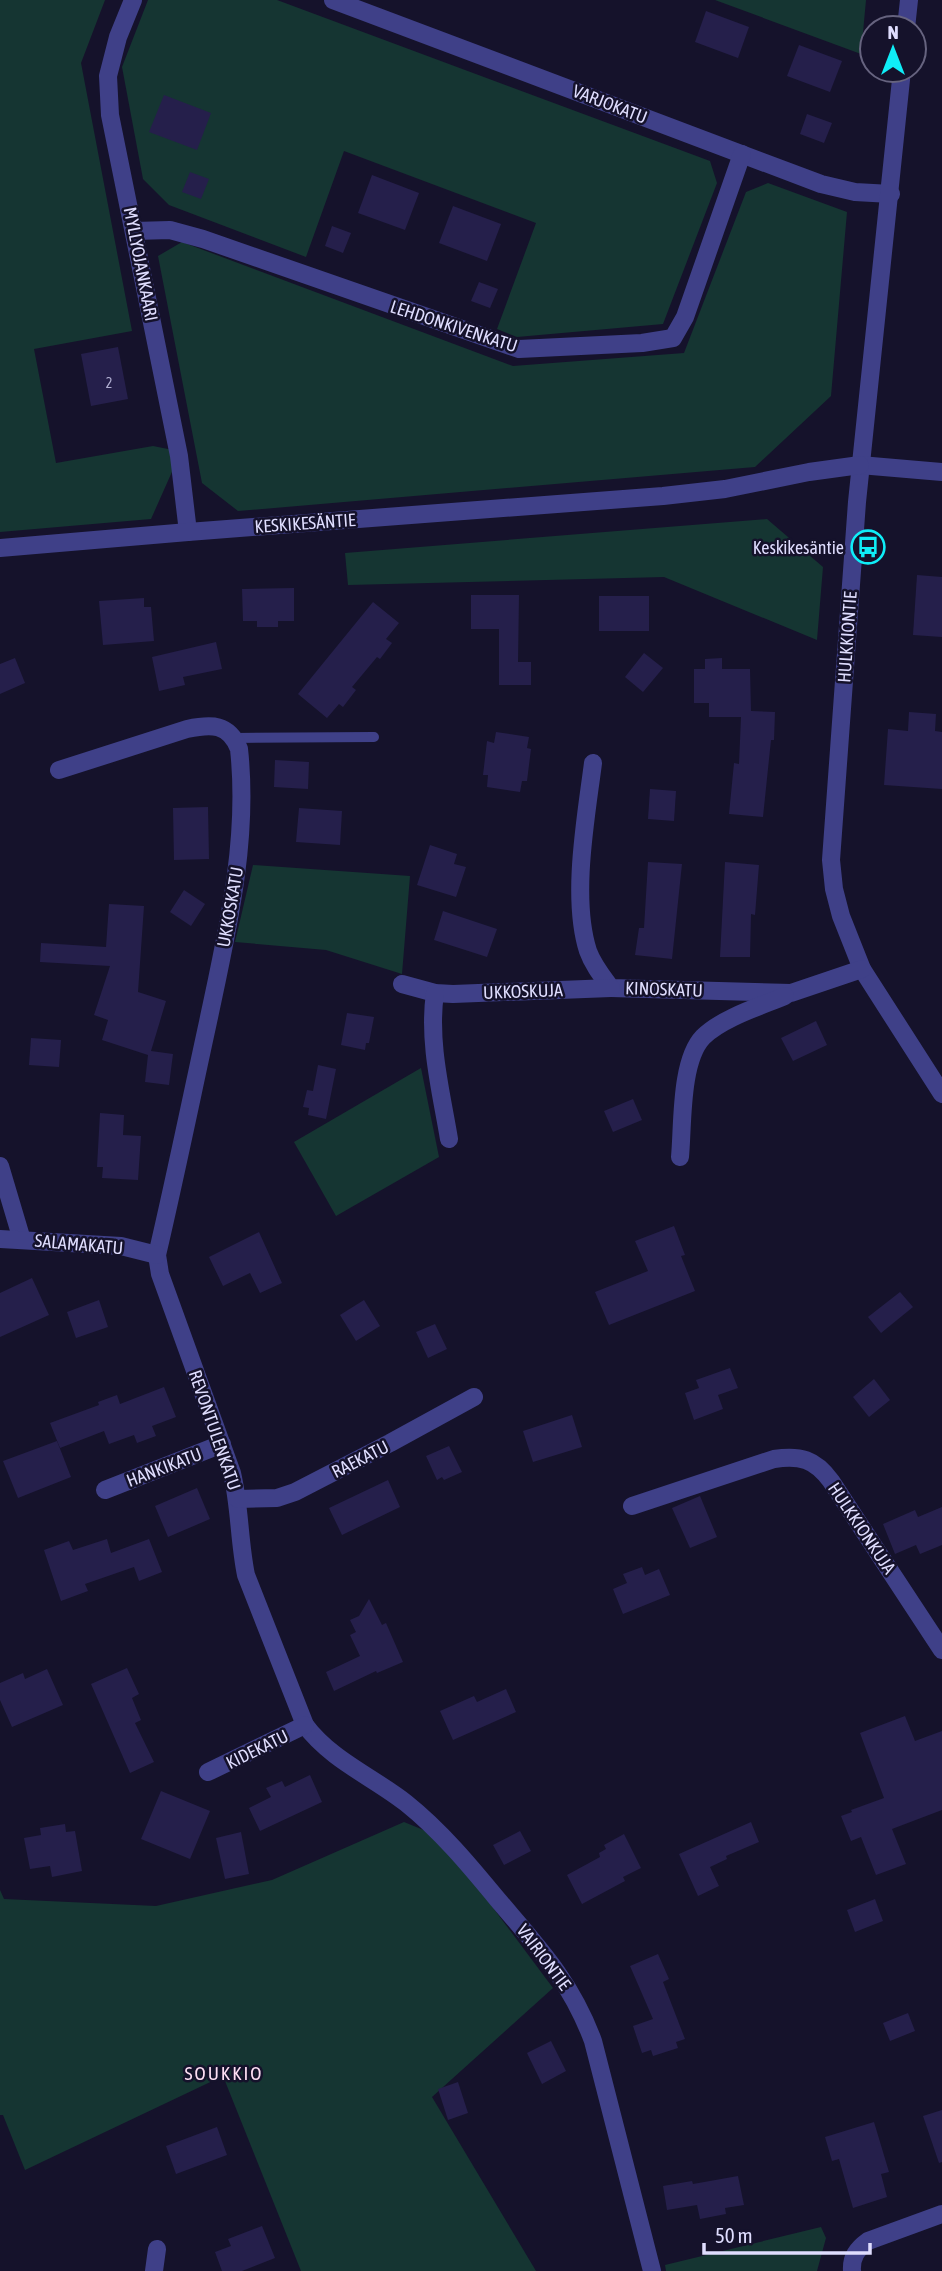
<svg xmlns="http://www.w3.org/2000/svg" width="942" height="2271" font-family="'Asap Condensed',sans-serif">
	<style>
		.green { fill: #153532 }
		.building { fill: #251f4b }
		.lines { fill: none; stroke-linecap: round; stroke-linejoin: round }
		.service { stroke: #3f4088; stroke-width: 10 }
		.minor { stroke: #3f4088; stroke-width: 18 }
		.tertiary { stroke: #3f4088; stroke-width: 18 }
		.labels { text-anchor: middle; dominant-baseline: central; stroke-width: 5; stroke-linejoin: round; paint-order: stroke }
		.number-label { font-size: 14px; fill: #b0aed1 }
		.street-label { font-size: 18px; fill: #dfddfe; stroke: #15122b }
		.poi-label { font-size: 18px; fill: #dfddfe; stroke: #15122b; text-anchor: end }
		.neighbourhood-label { font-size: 19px; letter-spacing: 2px; fill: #fedff4; stroke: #15122b }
	</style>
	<rect width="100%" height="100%" fill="#15122b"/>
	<!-- green -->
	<g class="green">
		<path d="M0,0H105L81,63L132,331L34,349L56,463L153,446L178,451L179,456L151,519L0,532Z"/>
		<path d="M148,0H277L710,161L717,183L663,324L517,337L497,329L536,223L344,151L306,257L169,205L143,179L122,67Z"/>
		<path d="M715,0H866L861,54Z"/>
		<path d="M768,183L847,212L831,396L755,467L238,511L202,483L158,256L182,242L513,366L684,353L746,192Z"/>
		<path d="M767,519L823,567L817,640L664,577L348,585L345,553Z"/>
		<path d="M253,865L410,876L402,974L326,950L235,942Z"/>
		<path d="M421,1068L439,1157L336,1216L294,1142Z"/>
		<path d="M404,1822L426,1831L470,1877L553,1988L432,2097L536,2271H301L223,2076L25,2170L3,2115H0V1890L4,1899L156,1906L272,1880Z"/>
		<path d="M821,2227L826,2238L817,2271H666L665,2265Z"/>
	</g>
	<!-- building -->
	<g class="building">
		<path d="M706,11L749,27L738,58L695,42Z"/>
		<path d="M799,45L842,61L830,92L787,76Z"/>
		<path d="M164,95L211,113L197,150L149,132Z"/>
		<path d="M807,114L832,123L824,143L800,134Z"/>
		<path d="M190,172L209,179L201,199L182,192Z"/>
		<path d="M372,175L419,193L405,230L358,213Z"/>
		<path d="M453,206L501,224L487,261L439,243Z"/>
		<path d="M332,226L351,233L343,253L325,246Z"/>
		<path d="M479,282L498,289L490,308L471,301Z"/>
		<path d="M118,347L128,399L91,406L81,354Z"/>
		<path d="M917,575L942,577V637L913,635Z"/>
		<path d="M294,588V621H278V627H257V621H243L242,589Z"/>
		<path d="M471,595H519L518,662H531V685H499V629H471Z"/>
		<rect x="599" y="596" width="50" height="35"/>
		<path d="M144,598V607H151L154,641L103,645L99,601Z"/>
		<path d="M373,602L399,623L386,639L392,643L380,659L377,657L352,687L356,690L343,707L339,704L327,718L298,694Z"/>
		<path d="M216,642L222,669L183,677L185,685L159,691L152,657Z"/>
		<path d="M644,653L663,668L643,692L625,677Z"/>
		<path d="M15,658L25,683L0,694V664Z"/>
		<path d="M722,658V669H750L751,711L775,712L774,740H771L763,817L729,814L734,763L739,764L741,717H709V703H694V669H705V659Z"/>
		<path d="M909,712L936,714L935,731L942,732V789L884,785L888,729L908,731Z"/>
		<path d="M496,732L529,737L527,748L531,749L527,781H522L520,792L487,787L488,775H483L487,741L494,743Z"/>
		<path d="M275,760L309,762L308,789L274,787Z"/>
		<path d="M650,789L676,791L674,821L648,819Z"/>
		<path d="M208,807L209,859L174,860L173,808Z"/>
		<path d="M299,808L342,811L340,845L296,842Z"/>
		<path d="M430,845L457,854L454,864L466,867L456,897L417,885Z"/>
		<path d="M648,862L682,864L672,959L635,955L639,928H644Z"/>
		<path d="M725,862L759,865L755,915L751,914L750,957H720Z"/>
		<path d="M184,890L205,904L191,926L170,912Z"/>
		<path d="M109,904L144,906L138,992L166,1001L151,1051L173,1054L169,1085L145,1082L148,1055L102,1040L108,1020L94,1015L110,966L40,962L41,943L106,947Z"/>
		<path d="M443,911L497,929L487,957L434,940Z"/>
		<path d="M347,1013L374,1017L369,1043H366L365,1050L341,1045Z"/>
		<path d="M816,1021L827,1045L793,1061L781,1038Z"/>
		<path d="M31,1038L61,1040L59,1067L29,1065Z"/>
		<path d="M318,1065L336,1069L326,1119L308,1115L309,1108L303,1107L307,1090L313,1091Z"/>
		<path d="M633,1099L642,1120L613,1132L604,1111Z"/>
		<path d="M100,1113L124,1115L123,1135L141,1136L138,1180L102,1178L103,1167H97Z"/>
		<path d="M674,1226L685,1255L681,1256L695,1291L609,1325L595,1292L648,1271L635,1241Z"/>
		<path d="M259,1232L282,1283L260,1293L250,1273L223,1286L209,1257Z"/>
		<path d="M32,1278L49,1315L0,1337V1293Z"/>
		<path d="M900,1292L913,1307L881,1333L868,1317Z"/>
		<path d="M99,1300L108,1327L76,1338L67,1312Z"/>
		<path d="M364,1300L380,1326L356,1341L340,1315Z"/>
		<path d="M435,1324L447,1349L428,1358L416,1332Z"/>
		<path d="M730,1368L738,1388L718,1395L723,1409L694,1420L685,1393L699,1388L696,1380Z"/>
		<path d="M874,1379L890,1400L869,1417L853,1397Z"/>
		<path d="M164,1387L176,1417L152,1426L156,1436L137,1443L134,1435L109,1444L104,1431L60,1448L50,1423L99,1405L98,1402L117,1395L120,1404Z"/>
		<path d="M572,1415L582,1447L533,1462L523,1431Z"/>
		<path d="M57,1441L71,1477L18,1498L3,1461Z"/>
		<path d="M449,1446L462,1472L444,1480L442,1477L437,1480L426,1456Z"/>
		<path d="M388,1480L400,1507L342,1535L329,1508Z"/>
		<path d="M197,1488L210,1519L168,1537L155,1506Z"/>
		<path d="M700,1496L717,1537L690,1548L672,1508Z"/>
		<path d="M942,1507V1545L920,1554L916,1545L895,1554L883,1524L915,1510L918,1517Z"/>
		<path d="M107,1539L111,1553L149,1539L162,1572L139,1581L134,1567L85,1584L88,1591L61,1601L44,1550L69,1541L73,1550Z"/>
		<path d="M642,1567L645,1575L659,1569L670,1595L623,1614L613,1589L627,1583L623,1574Z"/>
		<path d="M369,1599L382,1625L386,1623L403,1662L377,1673L376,1671L334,1691L326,1672L360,1656L350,1635L356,1632L350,1620L359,1616Z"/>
		<path d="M127,1668L139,1694L132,1698L141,1720L135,1723L154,1762L130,1773L91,1684Z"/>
		<path d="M47,1669L63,1705L12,1727L0,1700V1683L23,1673L25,1679Z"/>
		<path d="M506,1689L516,1712L453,1740L440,1711L474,1696L477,1702Z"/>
		<path d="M905,1716L915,1741L942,1731V1810L892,1829L906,1864L876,1875L861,1837L851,1841L841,1816L852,1812L851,1810L884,1798L860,1733Z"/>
		<path d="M310,1775L322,1802L260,1831L249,1808L271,1797L266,1788L282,1781L285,1787Z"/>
		<path d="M161,1791L210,1811L190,1859L141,1839Z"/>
		<path d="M751,1822L759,1842L726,1856L727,1859L710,1867L719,1886L698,1896L679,1854Z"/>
		<path d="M65,1824L66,1832L75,1831L82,1871L52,1877L50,1866L30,1869L24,1838L41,1835L40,1828Z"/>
		<path d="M520,1831L531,1851L504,1865L493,1845Z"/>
		<path d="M241,1832L249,1874L225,1879L216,1838Z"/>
		<path d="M624,1834L641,1868L623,1877L625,1881L582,1904L567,1875L600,1857L599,1853L606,1849L604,1845Z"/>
		<path d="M875,1899L883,1921L855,1932L847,1910Z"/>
		<path d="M658,1954L669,1979L663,1982L685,2039L676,2042L678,2048L653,2056L651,2050L642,2053L633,2026L653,2019L630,1966Z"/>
		<path d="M908,2013L915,2031L890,2041L883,2023Z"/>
		<path d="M551,2041L566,2071L542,2084L527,2053Z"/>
		<path d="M458,2082L468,2113L448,2120L438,2089Z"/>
		<path d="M942,2110V2162L939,2163L923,2116Z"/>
		<path d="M874,2122L889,2172L881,2174L887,2197L853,2208L839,2159L832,2161L825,2137Z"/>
		<path d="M217,2127L227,2155L176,2174L166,2146Z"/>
		<path d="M738,2176L744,2205L725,2208L726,2214L700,2219L697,2205L667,2210L663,2186L692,2181L693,2184Z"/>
		<path d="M262,2226L275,2258L242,2271H222L215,2252L231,2246L228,2239Z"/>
	</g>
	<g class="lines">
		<!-- service -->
		<path class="service" d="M235,738L374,737"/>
		<!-- minor -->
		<g class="minor">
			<path d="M133,0L118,37L108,76L110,115L179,456L188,532"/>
			<path d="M333,0L821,184L855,192L891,194"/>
			<path d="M906,28L909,0"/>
			<path d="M902,70L857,502L831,860L834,889L841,916L862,969L942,1094"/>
			<path d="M134,231L170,230L203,239L519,349L642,343L673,338L685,317L742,154"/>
			<path d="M860,465L942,472"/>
			<path d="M593,763C586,818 571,898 588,951C593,965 602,976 611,988L791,993L862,969"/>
			<path d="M59,770L187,729C211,724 229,723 239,749C249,841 227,932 208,1022C191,1100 175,1178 157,1255L160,1274L232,1473C240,1507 239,1541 246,1575L305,1725C331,1760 373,1777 406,1803C441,1831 470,1866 498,1900C538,1947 571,1981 593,2041L652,2271"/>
			<path d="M402,984L435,993L453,994L611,988"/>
			<path d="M435,993C428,1042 441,1091 449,1139"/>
			<path d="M680,1157C683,1125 680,1061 703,1037C722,1018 761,1006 785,996"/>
			<path d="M0,1166L22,1240"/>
			<path d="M0,1239L121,1246L157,1255"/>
			<path d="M105,1490L222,1444"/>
			<path d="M238,1499L277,1498L295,1492L390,1443L474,1397"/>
			<path d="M632,1506L774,1459C800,1455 815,1459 831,1481L942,1650"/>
			<path d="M208,1772L305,1725"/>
			<path d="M154,2271L157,2249"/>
			<path d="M852,2271C851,2257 857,2249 868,2241L942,2214"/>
		</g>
		<!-- tertiary -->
		<path class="tertiary" d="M0,548L188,532L663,496L725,489L809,472L860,465"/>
	</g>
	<!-- icons -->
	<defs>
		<symbol id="bus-ring" viewBox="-11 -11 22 22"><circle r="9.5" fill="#15122b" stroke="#0fedf7" stroke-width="1.5"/><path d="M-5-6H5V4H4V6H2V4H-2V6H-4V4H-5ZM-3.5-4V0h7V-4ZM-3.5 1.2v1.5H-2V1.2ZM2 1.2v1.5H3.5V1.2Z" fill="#0fedf7"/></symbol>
	</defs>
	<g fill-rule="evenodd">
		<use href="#bus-ring" x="849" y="528" width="38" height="38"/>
	</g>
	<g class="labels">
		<!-- number labels -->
		<g class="number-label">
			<text x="109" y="383">2</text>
		</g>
		<!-- street labels -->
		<g class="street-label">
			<text transform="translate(610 104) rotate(21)">VARJOKATU</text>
			<text transform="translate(141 264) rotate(79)">MYLLYOJANKAARI</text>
			<text transform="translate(454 326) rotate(18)">LEHDONKIVENKATU</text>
			<text transform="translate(305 523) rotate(-4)">KESKIKESÄNTIE</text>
			<text transform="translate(847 637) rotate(-86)">HULKKIONTIE</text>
			<text transform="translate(230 907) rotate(-80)">UKKOSKATU</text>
			<text transform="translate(664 989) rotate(2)">KINOSKATU</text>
			<text transform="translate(523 991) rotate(-2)">UKKOSKUJA</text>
			<text transform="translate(79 1244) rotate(5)">SALAMAKATU</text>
			<text transform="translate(215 1430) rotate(71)">REVONTULENKATU</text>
			<text transform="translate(360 1459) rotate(-27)">RAEKATU</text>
			<text transform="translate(164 1467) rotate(-21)">HANKIKATU</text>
			<text transform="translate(862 1528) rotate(56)">HULKKIONKUJA</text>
			<text transform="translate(257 1749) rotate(-26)">KIDEKATU</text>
			<text transform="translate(544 1957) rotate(53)">VAIRIONTIE</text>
		</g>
		<!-- poi labels -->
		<g class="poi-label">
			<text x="844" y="547">Keskikesäntie</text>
		</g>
		<!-- neighbourhood labels -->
		<g class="neighbourhood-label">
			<text x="224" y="2073">SOUKKIO</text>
		</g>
	</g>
	<!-- north arrow -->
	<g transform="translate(893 49)"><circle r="33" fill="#15122b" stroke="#66637f" stroke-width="2"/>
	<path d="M0-5L12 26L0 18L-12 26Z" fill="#0fedf7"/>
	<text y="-10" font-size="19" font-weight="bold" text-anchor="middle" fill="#dfddfe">N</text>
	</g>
	<!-- scale -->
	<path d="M704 2243v10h166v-10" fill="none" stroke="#dfddfe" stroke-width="3.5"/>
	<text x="715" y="2243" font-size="21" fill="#dfddfe" stroke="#15122b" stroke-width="5" paint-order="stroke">50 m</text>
</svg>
